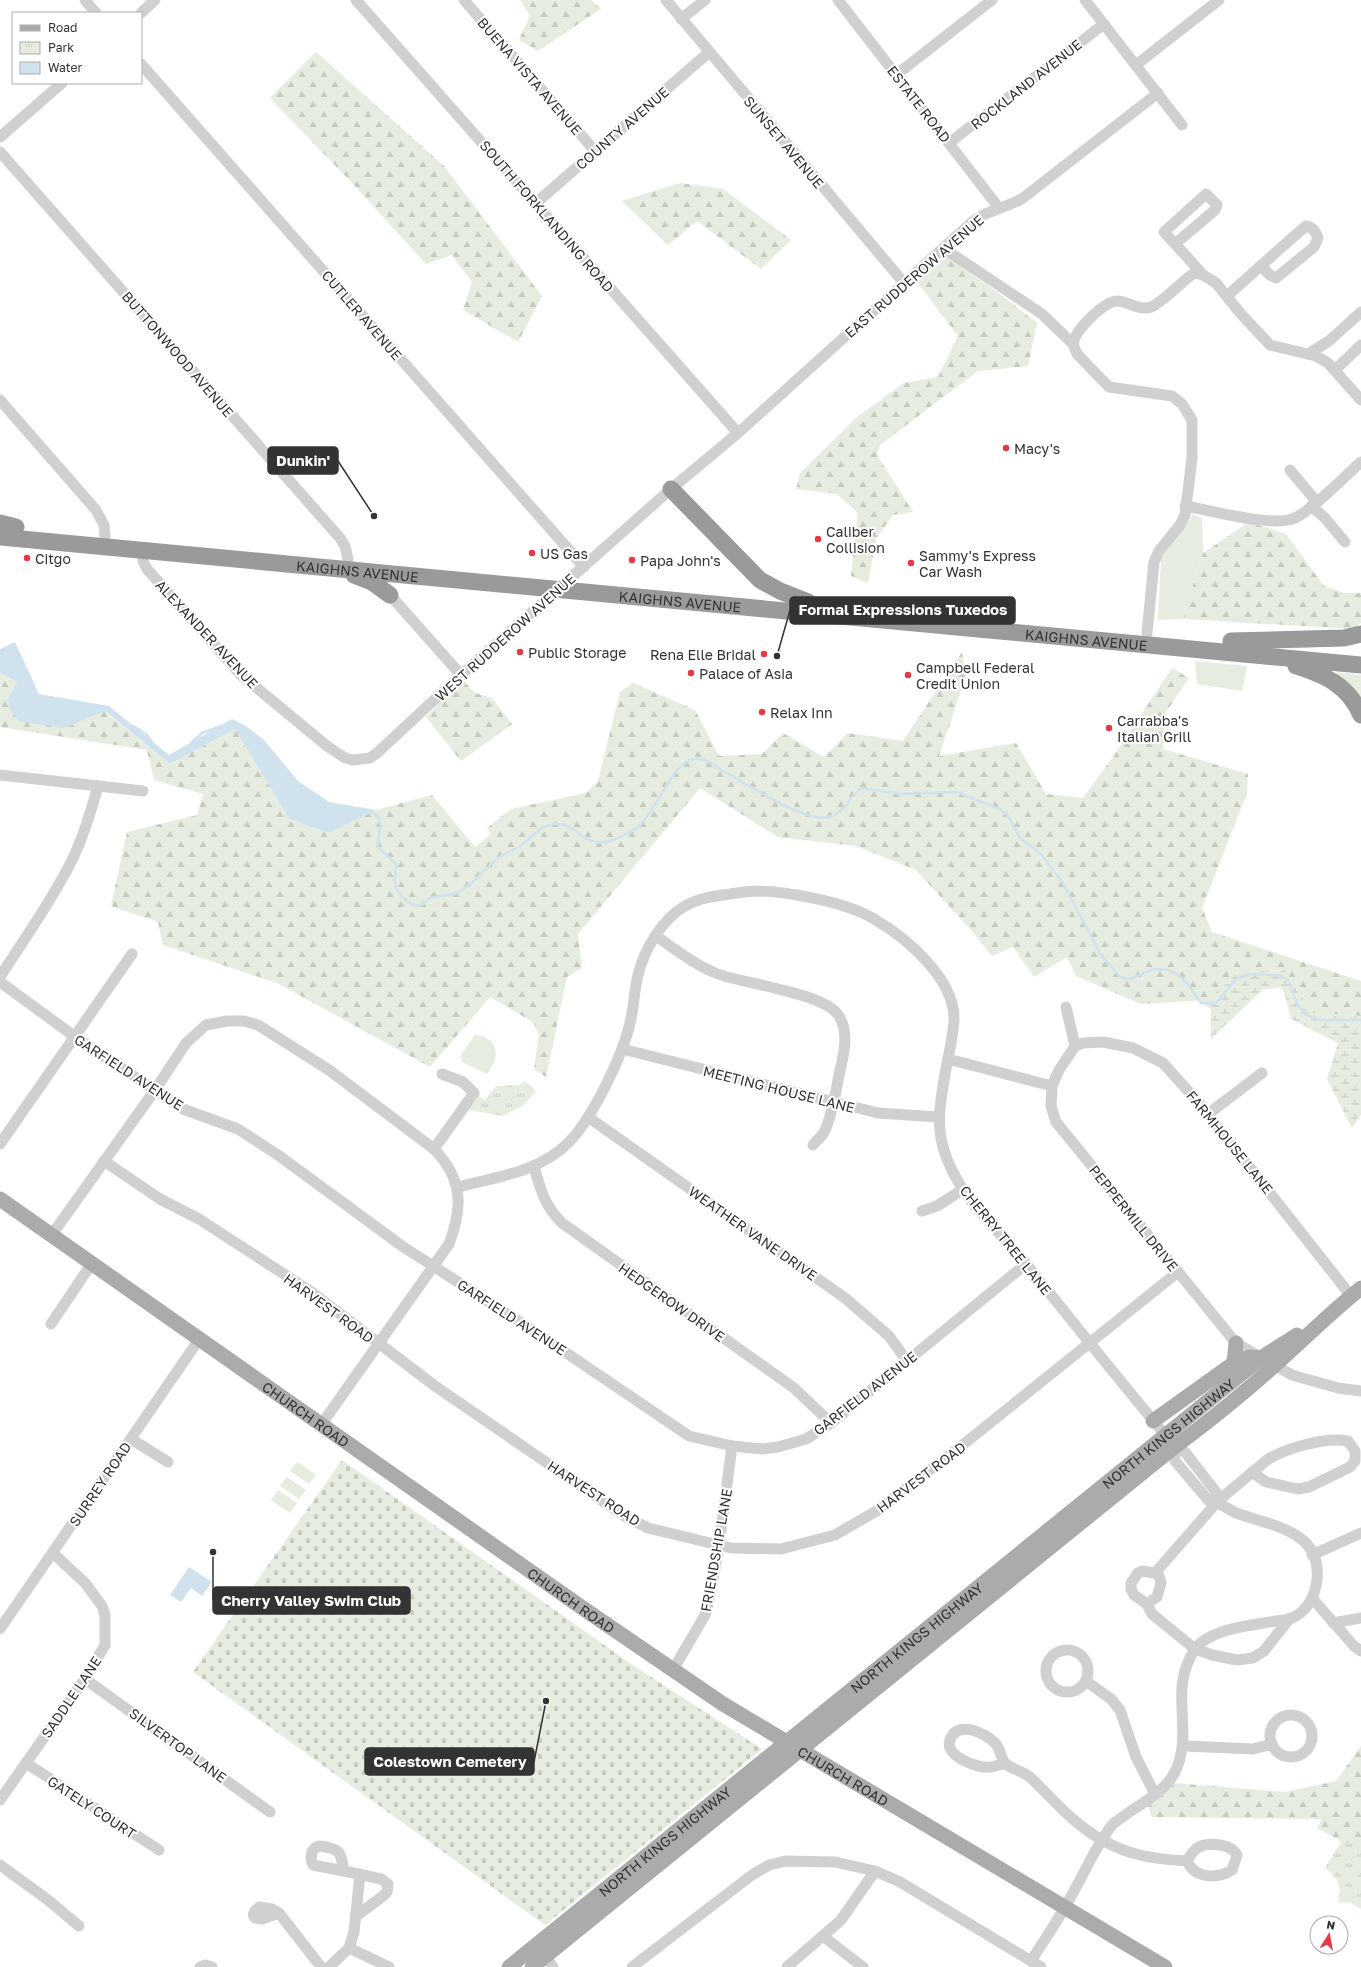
<svg xmlns="http://www.w3.org/2000/svg" width="1361" height="1967" font-family="'Golos Text',sans-serif">
	<style>
		.green { fill: #e6ecdf }
		.forest { fill: url(#forest-firs) }
		.wetland { fill: url(#wetland-marsh) }
		.cemetery { fill: url(#cemetery-stones) }
		.park { fill: url(#park-tufts) }
		.water { fill: #cfe2ee }
		.lines { fill: none; stroke-linecap: round; stroke-linejoin: round }
		.stream { stroke: #cfe2ee; stroke-width: 2.5 }
		.minor { stroke: #d0d0d0; stroke-width: 11 }
		.major { stroke: #ababab; stroke-width: 15 }
		.highway { stroke: #9a9a9a; stroke-width: 17 }
		.poi-dot { fill: #e63946; stroke: #fff; stroke-width: 1.5 }
		.labels { text-anchor: middle; dominant-baseline: central; stroke-width: 4; stroke-linejoin: round; paint-order: stroke }
		.street-label { font-size: 14px; fill: #333; stroke: #fff }
		.poi-label { font-size: 14px; fill: #333; stroke: #fff; text-anchor: start }
		.leader { fill: none; stroke: #333; stroke-width: 1.5 }
		.callout-dot { fill: #333; stroke: #fff; stroke-width: 1.5 }
		.callout { fill: #333; stroke: #333; stroke-width: 1.5 }
		.callout-label { font-size: 15px; text-anchor: middle; font-weight: bold; fill: #fff }
	</style>
	<defs>
		<pattern id="forest-firs" width="22" height="20" patternUnits="userSpaceOnUse"><rect width="22" height="20" fill="#e6ecdf"/><path d="M5 1l3.5 6h-7zM16 11l3.5 6h-7z" fill="#c6cbc0"/></pattern>
		<pattern id="wetland-marsh" width="20" height="14" patternUnits="userSpaceOnUse"><rect width="20" height="14" fill="#e6ecdf"/><path d="M1 5h8M5 5V1M11 12h8M15 12V8" fill="none" stroke="#c6cbc0"/></pattern>
		<pattern id="cemetery-stones" width="16" height="16" patternUnits="userSpaceOnUse"><rect width="16" height="16" fill="#e6ecdf"/><path d="M2 7V4a2 2 0 0 1 4 0v3zM10 15v-3a2 2 0 0 1 4 0v3z" fill="#c6cbc0"/></pattern>
		<pattern id="park-tufts" width="24" height="20" patternUnits="userSpaceOnUse"><rect width="24" height="20" fill="#e6ecdf"/><path d="M3 7l-1-3M5 7V3M7 7l1-3M15 17l-1-3M17 17v-4M19 17l1-3" fill="none" stroke="#c6cbc0"/></pattern>
	</defs>
	<rect width="100%" height="100%" fill="#fff"/>
	<!-- green -->
	<g class="green">
		<path d="M1193,515L1202,518L1203,553L1183,619L1158,620L1161,558Z"/>
		<path d="M1195,661L1247,666L1242,691L1197,684Z"/>
		<path d="M1336,672L1361,675V703L1357,695Z"/>
		<path d="M475,1035C500,1038 500,1057 487,1074L462,1062L461,1055Z"/>
		<path d="M297,1462L316,1475L309,1484L290,1471Z"/>
		<path d="M287,1477L306,1490L299,1499L280,1486Z"/>
		<path d="M278,1490L297,1503L290,1513L271,1500Z"/>
	</g>
	<!-- forest -->
	<g class="forest">
		<path d="M520,0H591L601,9L538,51L519,40L530,16Z"/>
		<path d="M316,52L444,166L542,296L518,342L463,310L472,282L452,255L426,264L353,184L270,98Z"/>
		<path d="M680,183L723,189L791,240L761,269L697,221L668,245L622,201Z"/>
		<path d="M946,256L1000,294L1037,323L1028,366L978,371L880,445L877,455L913,512L893,515L876,539L868,583L851,576L858,513L837,494L796,489L800,473L857,417L904,383L938,377L958,336L915,279Z"/>
		<path d="M1249,522L1286,534L1324,586L1344,593H1361V623L1354,629L1183,619L1203,553Z"/>
		<path d="M962,652L966,676L939,756L1016,743L1046,794L1083,798L1113,757L1172,668L1189,678L1166,712L1163,749L1248,774L1247,793L1202,908L1212,932L1361,981V1016L1311,1013L1284,970L1238,972L1208,1000L1141,1004L1076,976L1067,957L1034,977L1013,947L992,956L971,930L916,870L856,846L778,837L700,788L578,934L582,968L567,977L546,1077L534,1069L539,1035L533,1022L490,997L430,1067L279,984L163,945L158,922L111,906L127,832L197,815L203,794L154,780L147,750L0,727V673L17,682L64,728L104,711L170,764L235,729L289,819L329,833L376,810L432,795L475,847L491,834L487,828L511,809L586,793L598,781L620,692L633,683L695,710L719,756L762,754L783,733L824,757L848,733L903,741Z"/>
		<path d="M462,679L475,693L492,698L512,724L461,761L426,717Z"/>
		<path d="M1361,1746V1845L1344,1843L1317,1828L1322,1819L1152,1817L1148,1806L1174,1783L1285,1792L1336,1781Z"/>
	</g>
	<!-- wetland -->
	<path class="wetland" d="M1285,970L1311,1013L1361,1016V1115L1352,1128L1327,1079L1338,1043L1291,1019L1284,992L1280,987L1262,990L1211,1039V1010L1200,1000H1208L1238,972Z"/>
	<!-- cemetery -->
	<path class="cemetery" d="M342,1460L634,1666L762,1749L545,1925L193,1672Z"/>
	<!-- park -->
	<g class="park">
		<path d="M525,1081L536,1091L524,1105L503,1116L469,1110L479,1096L485,1100L496,1086L519,1085Z"/>
		<path d="M1341,1842L1361,1845V1909L1351,1903L1338,1902C1343,1887 1337,1876 1325,1868Z"/>
	</g>
	<!-- water -->
	<g class="water">
		<path d="M15,642L39,694L109,706L169,755L232,719L246,726L264,740L298,781L329,802L376,810L329,833L289,819L235,729L170,764L105,711L64,728L18,721L7,700L17,682L0,673V649Z"/>
		<path d="M189,1567L212,1582L202,1596L191,1588L181,1602L170,1595Z"/>
	</g>
	<g class="lines">
		<!-- stream -->
		<g class="stream">
			<path d="M10,704L11,709L16,715"/>
			<path d="M133,726L146,734L153,743"/>
			<path d="M191,743L202,733L221,726"/>
			<path d="M370,811C387,819 377,833 378,847L396,864C396,871 394,878 395,884C397,894 409,904 418,906C424,905 426,900 430,898C439,895 449,896 457,893C475,884 485,867 501,856C508,851 516,850 522,845C531,838 537,829 549,825C579,817 581,855 618,838C624,835 631,832 637,828C656,813 671,764 693,759C704,756 715,766 725,772C747,784 805,823 829,817C846,813 848,796 862,788L901,794L957,792L1002,810L1008,816L1020,838L1041,854L1063,883L1101,955L1120,977C1129,981 1133,978 1141,974C1172,960 1185,978 1201,1003L1215,1004L1237,978L1251,974L1274,975L1283,977L1288,980L1297,1004L1307,1015L1319,1020H1361"/>
		</g>
		<!-- minor -->
		<g class="minor">
			<path d="M85,0L96,13"/>
			<path d="M356,0L738,433"/>
			<path d="M464,0L595,151"/>
			<path d="M666,0L904,283"/>
			<path d="M838,0L999,208"/>
			<path d="M1085,0L1182,125"/>
			<path d="M141,13L155,0"/>
			<path d="M681,19L705,0"/>
			<path d="M141,64L584,567"/>
			<path d="M1136,65L1219,0"/>
			<path d="M896,75L992,0"/>
			<path d="M0,137L62,83"/>
			<path d="M949,143L1104,24"/>
			<path d="M0,152L340,538L345,546L348,559"/>
			<path d="M536,203L708,53"/>
			<path d="M1175,244L1215,210L1217,205L1206,194L1164,232C1177,246 1190,260 1203,275"/>
			<path d="M943,248L1042,314L1073,344"/>
			<path d="M1227,296C1253,273 1279,249 1306,226C1313,227 1316,232 1318,238L1314,247L1276,278L1270,275L1261,266"/>
			<path d="M1308,354L1329,341L1361,312"/>
			<path d="M1335,370L1361,345"/>
			<path d="M0,400L96,510L104,525L105,536"/>
			<path d="M1290,470L1316,501"/>
			<path d="M1185,506C1211,510 1272,528 1295,518C1312,510 1345,476 1361,462"/>
			<path d="M1311,506L1324,517L1345,542"/>
			<path d="M143,550V561L147,569L241,675L327,746L345,758L353,760L370,758L377,753L461,675L671,489L738,433L971,223C988,209 1005,209 1023,198L1158,93"/>
			<path d="M390,595L461,675"/>
			<path d="M1147,633L1154,562L1159,551L1180,525L1185,515L1192,458V420L1182,404L1172,396L1109,387L1077,354L1073,344C1075,330 1104,301 1118,301C1130,302 1139,311 1151,307C1160,304 1181,283 1190,276L1194,273L1203,275L1216,283L1241,314L1270,345L1316,356L1328,363L1361,400"/>
			<path d="M0,775L143,791"/>
			<path d="M656,936C676,950 695,965 718,974C745,984 825,993 839,1016C850,1034 843,1057 839,1075C836,1091 831,1121 823,1134C820,1138 816,1141 813,1145"/>
			<path d="M0,977C23,941 48,906 68,868C82,842 90,814 98,786"/>
			<path d="M0,982L74,1036L183,1109L238,1129L278,1155L402,1246L537,1333L689,1436L732,1446L762,1449L778,1447L806,1439L831,1423L1026,1264"/>
			<path d="M1066,1007L1075,1046"/>
			<path d="M622,1049L878,1113L938,1117"/>
			<path d="M948,1059L1052,1086"/>
			<path d="M1208,1114L1262,1073"/>
			<path d="M588,1117L845,1298L889,1336L907,1361"/>
			<path d="M0,1144L132,954"/>
			<path d="M434,1149L474,1093L463,1082L442,1074"/>
			<path d="M104,1161L160,1199L199,1219L310,1291L435,1386L626,1517L648,1528L731,1548L781,1549L835,1535L878,1510L965,1443L1178,1272"/>
			<path d="M534,1167C541,1190 544,1205 562,1223L794,1388L831,1423"/>
			<path d="M458,1187C496,1177 540,1172 569,1142C592,1119 623,1055 630,1023C634,1008 634,991 638,975C644,950 662,919 685,906C702,896 725,895 744,892C776,888 847,902 874,919C907,938 955,979 954,1020C953,1038 948,1057 945,1074C941,1099 936,1122 943,1147C956,1195 997,1228 1027,1265C1073,1322 1119,1380 1166,1436L1173,1448L1175,1461L1209,1501C1221,1502 1228,1510 1239,1514C1273,1526 1322,1531 1317,1580C1315,1595 1309,1608 1296,1616C1291,1620 1282,1620 1276,1621C1254,1625 1210,1628 1195,1649C1167,1691 1195,1731 1175,1772C1166,1790 1144,1802 1128,1813C1123,1817 1116,1821 1112,1825C1093,1850 1081,1881 1065,1907C1055,1925 1042,1943 1031,1961"/>
			<path d="M922,1211L937,1206L962,1190"/>
			<path d="M51,1236L155,1090L186,1043L206,1025L227,1021H244L258,1025L329,1070L434,1149C463,1179 463,1207 449,1244L321,1425"/>
			<path d="M1351,1296L1199,1103L1163,1063L1133,1048L1103,1042L1083,1043L1075,1046L1059,1070L1052,1086L1051,1106L1056,1122L1236,1343L1292,1375L1338,1388L1361,1391"/>
			<path d="M51,1324L92,1263"/>
			<path d="M131,1439L168,1462"/>
			<path d="M1173,1448L1185,1452L1216,1492L1218,1501"/>
			<path d="M1312,1555L1361,1533"/>
			<path d="M1155,1573L1218,1501L1267,1460C1286,1448 1325,1437 1348,1441L1355,1451V1461L1350,1467L1309,1487L1298,1489L1266,1482L1252,1472"/>
			<path d="M1312,1598L1354,1646L1361,1651"/>
			<path d="M1147,1604L1157,1597L1161,1583L1159,1576L1155,1573L1142,1571L1138,1573L1131,1583V1589L1134,1595L1147,1604L1152,1614L1195,1649L1212,1655L1237,1660L1253,1658L1264,1651L1290,1618"/>
			<path d="M1333,1623L1361,1618"/>
			<path d="M0,1629L200,1338"/>
			<circle cx="1067" cy="1671" r="21"/>
			<path d="M673,1670L705,1615L710,1597L719,1546L732,1446"/>
			<path d="M85,1679L270,1812"/>
			<path d="M1086,1681L1111,1699L1120,1710L1136,1757L1155,1794"/>
			<circle cx="1291" cy="1736" r="21"/>
			<path d="M1184,1746L1253,1749L1272,1744"/>
			<path d="M26,1763L159,1850"/>
			<path d="M1005,1763C1000,1764 995,1767 990,1767C978,1769 944,1756 950,1740C957,1719 986,1733 996,1744C1000,1749 1001,1758 1005,1763C1012,1770 1024,1771 1031,1778C1056,1802 1071,1822 1102,1840C1130,1856 1155,1859 1187,1861C1195,1879 1217,1879 1232,1870L1237,1855C1232,1844 1209,1842 1199,1847C1193,1850 1190,1856 1187,1861"/>
			<path d="M0,1800L85,1679L105,1645V1615L102,1606L86,1584L53,1553"/>
			<path d="M320,1846C341,1849 340,1851 344,1871L313,1865C310,1858 310,1852 316,1847Z"/>
			<path d="M0,1865L48,1900L79,1926"/>
			<path d="M344,1871L381,1879L388,1884L387,1892L383,1896L355,1917"/>
			<path d="M260,1907L272,1909L279,1913L262,1919L255,1918C251,1914 256,1909 260,1907Z"/>
			<path d="M279,1913L321,1967"/>
			<path d="M824,1937L863,1967"/>
			<path d="M349,1948L389,1967"/>
			<path d="M541,1950L553,1967"/>
			<path d="M200,1967L205,1965L212,1967"/>
			<path d="M329,1967L349,1948L354,1932L360,1874"/>
			<path d="M632,1967L752,1875L769,1865L786,1861L835,1862L875,1871L900,1882L1041,1967"/>
			<path d="M787,1967L841,1920L875,1871"/>
		</g>
		<!-- major -->
		<g class="major">
			<path id="s1" d="M0,1199L584,1609L723,1704L1165,1967"/>
			<path d="M1234,1363L1236,1343"/>
			<path d="M1153,1421L1234,1363L1250,1357L1261,1358"/>
			<path id="s2" d="M509,1967L1261,1358L1297,1335"/>
			<path d="M532,1967L1173,1448C1208,1422 1243,1394 1275,1365C1304,1339 1331,1312 1361,1288"/>
		</g>
		<!-- highway -->
		<g class="highway">
			<path d="M671,489L760,580L780,591L808,602"/>
			<path d="M0,523L16,527"/>
			<path id="s3" d="M0,537L1361,665"/>
			<path d="M354,575L372,582L390,595"/>
			<path d="M1231,641L1344,638L1361,634"/>
			<path d="M1296,666C1325,675 1348,685 1361,715"/>
		</g>
	</g>
	<!-- markers -->
	<g class="poi-dot">
		<circle cx="1006" cy="448" r="4"/>
		<circle cx="818" cy="539" r="4"/>
		<circle cx="532" cy="553" r="4"/>
		<circle cx="27" cy="558" r="4"/>
		<circle cx="632" cy="560" r="4"/>
		<circle cx="911" cy="563" r="4"/>
		<circle cx="520" cy="652" r="4"/>
		<circle cx="764" cy="654" r="4"/>
		<circle cx="691" cy="673" r="4"/>
		<circle cx="908" cy="675" r="4"/>
		<circle cx="762" cy="712" r="4"/>
		<circle cx="1109" cy="728" r="4"/>
	</g>
	<g class="labels">
		<!-- street labels -->
		<g class="street-label">
			<text transform="translate(530 76) rotate(49)">BUENA VISTA AVENUE</text>
			<text transform="translate(1026 84) rotate(-38)">ROCKLAND AVENUE</text>
			<text transform="translate(919 104) rotate(52)">ESTATE ROAD</text>
			<text transform="translate(622 128) rotate(-41)">COUNTY AVENUE</text>
			<text transform="translate(784 142) rotate(50)">SUNSET AVENUE</text>
			<text transform="translate(547 216) rotate(49)">SOUTH FORKLANDING ROAD</text>
			<text transform="translate(914 276) rotate(-41)">EAST RUDDEROW AVENUE</text>
			<text transform="translate(362 315) rotate(49)">CUTLER AVENUE</text>
			<text transform="translate(178 354) rotate(49)">BUTTONWOOD AVENUE</text>
			<text stroke="none"><textPath href="#s3" startOffset="359">KAIGHNS AVENUE</textPath></text>
			<text stroke="none"><textPath href="#s3" startOffset="683">KAIGHNS AVENUE</textPath></text>
			<text transform="translate(207 634) rotate(47)">ALEXANDER AVENUE</text>
			<text transform="translate(505 637) rotate(-42)">WEST RUDDEROW AVENUE</text>
			<text stroke="none"><textPath href="#s3" startOffset="1091">KAIGHNS AVENUE</textPath></text>
			<text transform="translate(129 1072) rotate(33)">GARFIELD AVENUE</text>
			<text transform="translate(779 1089) rotate(14)">MEETING HOUSE LANE</text>
			<text transform="translate(1230 1142) rotate(51)">FARMHOUSE LANE</text>
			<text transform="translate(1134 1218) rotate(51)">PEPPERMILL DRIVE</text>
			<text transform="translate(753 1233) rotate(35)">WEATHER VANE DRIVE</text>
			<text transform="translate(1006 1240) rotate(51)">CHERRY TREE LANE</text>
			<text transform="translate(672 1302) rotate(35)">HEDGEROW DRIVE</text>
			<text transform="translate(329 1308) rotate(36)">HARVEST ROAD</text>
			<text transform="translate(512 1317) rotate(33)">GARFIELD AVENUE</text>
			<text transform="translate(865 1393) rotate(-38)">GARFIELD AVENUE</text>
			<text stroke="none"><textPath href="#s1" startOffset="374">CHURCH ROAD</textPath></text>
			<text stroke="none"><textPath href="#s2" startOffset="848">NORTH KINGS HIGHWAY</textPath></text>
			<text transform="translate(921 1477) rotate(-37)">HARVEST ROAD</text>
			<text transform="translate(100 1484) rotate(-56)">SURREY ROAD</text>
			<text transform="translate(594 1493) rotate(33)">HARVEST ROAD</text>
			<text transform="translate(716 1550) rotate(-80)">FRIENDSHIP LANE</text>
			<text stroke="none"><textPath href="#s1" startOffset="698">CHURCH ROAD</textPath></text>
			<text stroke="none"><textPath href="#s2" startOffset="524">NORTH KINGS HIGHWAY</textPath></text>
			<text transform="translate(71 1697) rotate(-56)">SADDLE LANE</text>
			<text transform="translate(178 1745) rotate(36)">SILVERTOP LANE</text>
			<text stroke="none"><textPath href="#s1" startOffset="1022">CHURCH ROAD</textPath></text>
			<text transform="translate(92 1807) rotate(33)">GATELY COURT</text>
			<text stroke="none"><textPath href="#s2" startOffset="200">NORTH KINGS HIGHWAY</textPath></text>
		</g>
		<!-- poi labels -->
		<g class="poi-label">
			<text x="1014" y="448">Macy's</text>
			<text x="826" y="531">Caliber<tspan x="826" dy="16">Collision</tspan></text>
			<text x="540" y="553">US Gas</text>
			<text x="919" y="555">Sammy's Express<tspan x="919" dy="16">Car Wash</tspan></text>
			<text x="35" y="558">Citgo</text>
			<text x="640" y="560">Papa John's</text>
			<text x="528" y="652">Public Storage</text>
			<text x="756" y="654" text-anchor="end">Rena Elle Bridal</text>
			<text x="916" y="667">Campbell Federal<tspan x="916" dy="16">Credit Union</tspan></text>
			<text x="699" y="673">Palace of Asia</text>
			<text x="770" y="712">Relax Inn</text>
			<text x="1117" y="720">Carrabba's<tspan x="1117" dy="16">Italian Grill</tspan></text>
		</g>
	</g>
	<!-- callouts -->
	<path class="leader" d="M374 516L338 461M777 656L790 610M213 1552L213 1601M546 1701L534 1762"/>
	<g class="callout-dot">
		<circle cx="374" cy="516" r="4"/>
		<circle cx="777" cy="656" r="4"/>
		<circle cx="213" cy="1552" r="4"/>
		<circle cx="546" cy="1701" r="4"/>
	</g>
	<g class="callout">
		<rect x="268" y="447" width="70" height="27" rx="4"/>
		<rect x="790" y="597" width="225" height="27" rx="4"/>
		<rect x="213" y="1587" width="197" height="27" rx="4"/>
		<rect x="365" y="1748" width="169" height="27" rx="4"/>
	</g>
	<g class="callout-label">
		<text x="303" y="466">Dunkin'</text>
		<text x="903" y="615">Formal Expressions Tuxedos</text>
		<text x="311" y="1606">Cherry Valley Swim Club</text>
		<text x="450" y="1767">Colestown Cemetery</text>
	</g>
	<!-- legend -->
	<rect x="12" y="12" width="130" height="72" fill="#ffffff" stroke="#adadad"/>
	<rect x="20" y="25" width="20" height="6" fill="#ababab" stroke="#adadad"/>
	<text x="48" y="32" font-size="12" fill="#333333">Road</text>
	<rect x="20" y="42" width="20" height="12" fill="url(#park-tufts)" stroke="#adadad"/>
	<text x="48" y="52" font-size="12" fill="#333333">Park</text>
	<rect x="20" y="62" width="20" height="12" fill="#cfe2ee" stroke="#adadad"/>
	<text x="48" y="72" font-size="12" fill="#333333">Water</text>
	<!-- north arrow -->
	<g transform="translate(1329 1935) rotate(11)"><circle r="19" fill="#ffffff" stroke="#adadad"/>
	<path d="M0-3L7 15L0 10L-7 15Z" fill="#e63946"/>
	<text y="-6" font-size="11" font-weight="bold" text-anchor="middle" fill="#333333">N</text>
	</g>
</svg>
